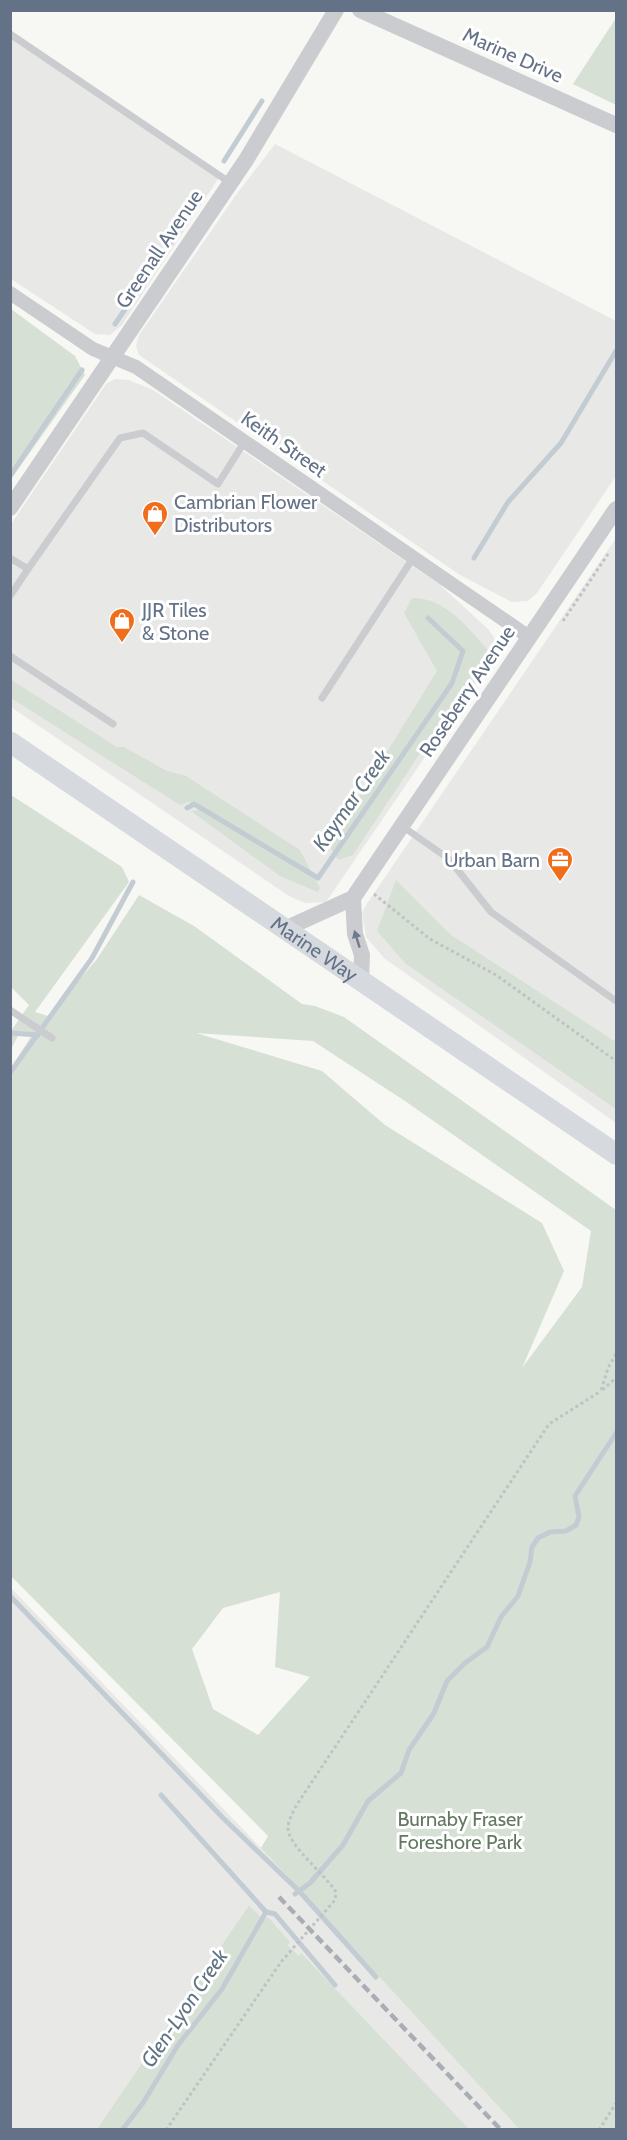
<svg xmlns="http://www.w3.org/2000/svg" width="627" height="2140" font-family="Cabin,sans-serif">
	<style>
		.built { fill: #e8e8e7 }
		.green { fill: #d7e0d5; fill-rule: evenodd }
		.lines { fill: none; stroke-linecap: round; stroke-linejoin: round }
		.stream { stroke: #c3ccd3; stroke-width: 5 }
		.path { stroke: #c0c2c5; stroke-width: 3; stroke-dasharray: 3 3; stroke-linecap: butt }
		.service { stroke: #caccd0; stroke-width: 7 }
		.minor { stroke: #caccd0; stroke-width: 14 }
		.tertiary { stroke: #caccd0; stroke-width: 16 }
		.primary { stroke: #d6dadf; stroke-width: 21 }
		.rail { stroke: #a9adb4; stroke-width: 4.5; stroke-dasharray: 9 4.5; stroke-linecap: butt }
		.oneway { fill: #6e7b8e }
		.labels { text-anchor: middle; dominant-baseline: central; stroke-width: 6; stroke-linejoin: round; paint-order: stroke }
		.street-label { font-size: 20px; fill: #647287; stroke: #fff }
		.poi-label { font-size: 20px; fill: #647287; stroke: #fff; text-anchor: start }
		.park-label { font-size: 20px; fill: #61795f; stroke: #fff }
		.water-label { font-size: 21px; font-style: italic; fill: #607483; stroke: #fff }
	</style>
	<rect width="100%" height="100%" fill="#f7f7f4"/>
	<!-- built -->
	<g class="built">
		<path d="M10,34L220,176L122,325L110,335L95,334L11,279Z"/>
		<path d="M275,144L616,321V476L537,593L528,601L512,602L460,575L139,355L136,346L139,335L236,195Z"/>
		<path d="M115,379L129,380L153,390L439,584L488,629L495,639L494,656L326,902L305,903L289,896L11,707V524L106,384Z"/>
		<path d="M616,538V1123L384,958L366,937L362,914L364,908Z"/>
		<path d="M10,1587L261,1848L519,2129H468L249,1905L97,2129H11Z"/>
	</g>
	<!-- green -->
	<g class="green">
		<path d="M616,18V105L573,84Z"/>
		<path d="M11,309L75,356L85,375L11,479Z"/>
		<path d="M412,598C446,598 467,627 488,650L353,855L338,860L329,846L437,671L404,613Z"/>
		<path d="M10,679L117,747H124L167,771L186,776L300,850L320,888L318,892L280,876L191,811L199,810L197,803L189,802L180,805L11,698Z"/>
		<path d="M11,795L122,867L129,882L35,1012L48,1016L97,959L139,895L194,926L302,1004L315,1006L344,1017L616,1210V2129H519L261,1848L268,1836L11,1576L10,1069L32,1035L20,1032L11,1049V1031L29,1005L11,987ZM196,1033L313,1041L405,1101L591,1231L582,1287L522,1368L564,1271L542,1223L385,1125L322,1071ZM280,1592L275,1667L310,1677L258,1735L213,1709L192,1649L223,1608Z"/>
		<path d="M396,880L451,935L616,1042V1109L406,964L377,931Z"/>
		<path d="M249,1905L264,1920L268,1917L290,1942L288,1945L299,1956L301,1953L469,2129H97Z"/>
	</g>
	<g class="lines">
		<!-- stream -->
		<g class="stream">
			<path d="M224,161L262,101"/>
			<path d="M115,324L194,208"/>
			<path d="M10,476L82,370"/>
			<path d="M474,558L508,502L561,443L616,351"/>
			<path d="M187,808L194,804L318,878L452,683L463,651L428,618"/>
			<path d="M10,1033L38,1035"/>
			<path d="M10,1073L92,958L133,882"/>
			<path d="M10,1596L223,1818L300,1892L376,1977"/>
			<path d="M161,1795L266,1912"/>
			<path d="M295,1894L310,1883L343,1845L368,1801L401,1773L409,1750L434,1713L447,1681L465,1663L487,1647L501,1617L518,1596L530,1562L532,1547L538,1538L550,1532L566,1531L576,1525L579,1517L575,1496L616,1433"/>
			<path d="M122,2130L143,2103L178,2045L222,1989L266,1912L275,1914L335,1985"/>
		</g>
		<!-- path -->
		<g class="path">
			<path d="M563,621L608,554"/>
			<path d="M374,894L430,939L496,975L616,1061"/>
			<path d="M616,1354L608,1368L601,1391L616,1378"/>
			<path d="M166,2130L281,1962L335,1900L336,1892C326,1875 288,1846 288,1828C288,1821 293,1812 296,1806L549,1424L601,1391"/>
			<path d="M599,2130L616,2103"/>
		</g>
		<!-- service -->
		<g class="service">
			<path d="M10,34L229,182"/>
			<path d="M10,558L28,569L10,596"/>
			<path d="M28,569L120,438L143,433L218,484L245,441"/>
			<path d="M10,656L113,724"/>
			<path d="M322,698L413,558"/>
			<path d="M402,826L449,859L491,912L616,1001"/>
			<path d="M10,1010L52,1038"/>
		</g>
		<!-- minor -->
		<path class="minor" d="M10,293L93,349L136,367L529,637"/>
		<!-- tertiary -->
		<g class="tertiary">
			<path d="M360,10L616,125"/>
			<path d="M10,508L246,160L336,10"/>
			<path d="M353,898L355,934L362,955L361,980"/>
			<path d="M287,928L353,898L616,509"/>
		</g>
		<!-- primary -->
		<path class="primary" id="s1" d="M10,742L616,1154"/>
		<!-- rail -->
		<path class="rail" d="M279,1897L501,2130"/>
	</g>
	<!-- one-way arrows -->
	<defs><path id="oneway-solid" d="M-6-.8H1V-3.2L6.5 0L1 3.2V.8H-6Z" transform="scale(1.5)"/></defs>
	<use class="oneway" href="#oneway-solid" transform="translate(357 939) rotate(-107)"/>
	<!-- icons -->
	<defs>
		<symbol id="shop-pin" viewBox="-11 -11 22 30"><path d="M0 17L-7.5 6A9.5 9.5 0 1 1 7.5 6Z" fill="#f06d1c" stroke="#fff"/><path d="M-5-2.5h2.3a2.7 3.5 0 0 1 5.4 0H5L5.5 6h-11ZM-1.5-2.5h3a1.5 2.3 0 0 0-3 0Z" fill="#fff"/></symbol>
		<symbol id="office-pin" viewBox="-11 -11 22 30"><path d="M0 17L-7.5 6A9.5 9.5 0 1 1 7.5 6Z" fill="#f06d1c" stroke="#fff"/><path d="M-6-3h4V-5.5h4V-3h4V5H-6ZM-1-4.5V-3h2v-1.5ZM-6 0V1H6V0Z" fill="#fff"/></symbol>
	</defs>
	<g fill-rule="evenodd">
		<use href="#shop-pin" x="140" y="499" width="30" height="40"/>
		<use href="#shop-pin" x="107" y="606" width="30" height="40"/>
		<use href="#office-pin" x="545" y="845" width="30" height="40"/>
	</g>
	<g class="labels">
		<!-- street labels -->
		<g class="street-label">
			<text transform="translate(513 55) rotate(24)">Marine Drive</text>
			<text transform="translate(159 249) rotate(-56)">Greenall Avenue</text>
			<text transform="translate(284 444) rotate(35)">Keith Street</text>
			<text transform="translate(467 691) rotate(-56)">Roseberry Avenue</text>
			<text stroke="none"><textPath href="#s1" startOffset="368">Marine Way</textPath></text>
		</g>
		<!-- poi labels -->
		<g class="poi-label">
			<text x="174" y="502">Cambrian Flower<tspan x="174" dy="23">Distributors</tspan></text>
			<text x="142" y="610">JJR Tiles<tspan x="142" dy="23">&amp; Stone</tspan></text>
			<text x="540" y="860" text-anchor="end">Urban Barn</text>
		</g>
		<!-- park labels -->
		<g class="park-label">
			<text x="460" y="1819">Burnaby Fraser<tspan x="460" dy="23">Foreshore Park</tspan></text>
		</g>
		<!-- water labels -->
		<g class="water-label">
			<text transform="translate(351 800) rotate(-55)">Kaymar Creek</text>
			<text transform="translate(184 2008) rotate(-56)">Glen-Lyon Creek</text>
		</g>
	</g>
	<!-- border -->
	<rect width="627" height="2140" fill="none" stroke="#647287" stroke-width="24"/>
</svg>
